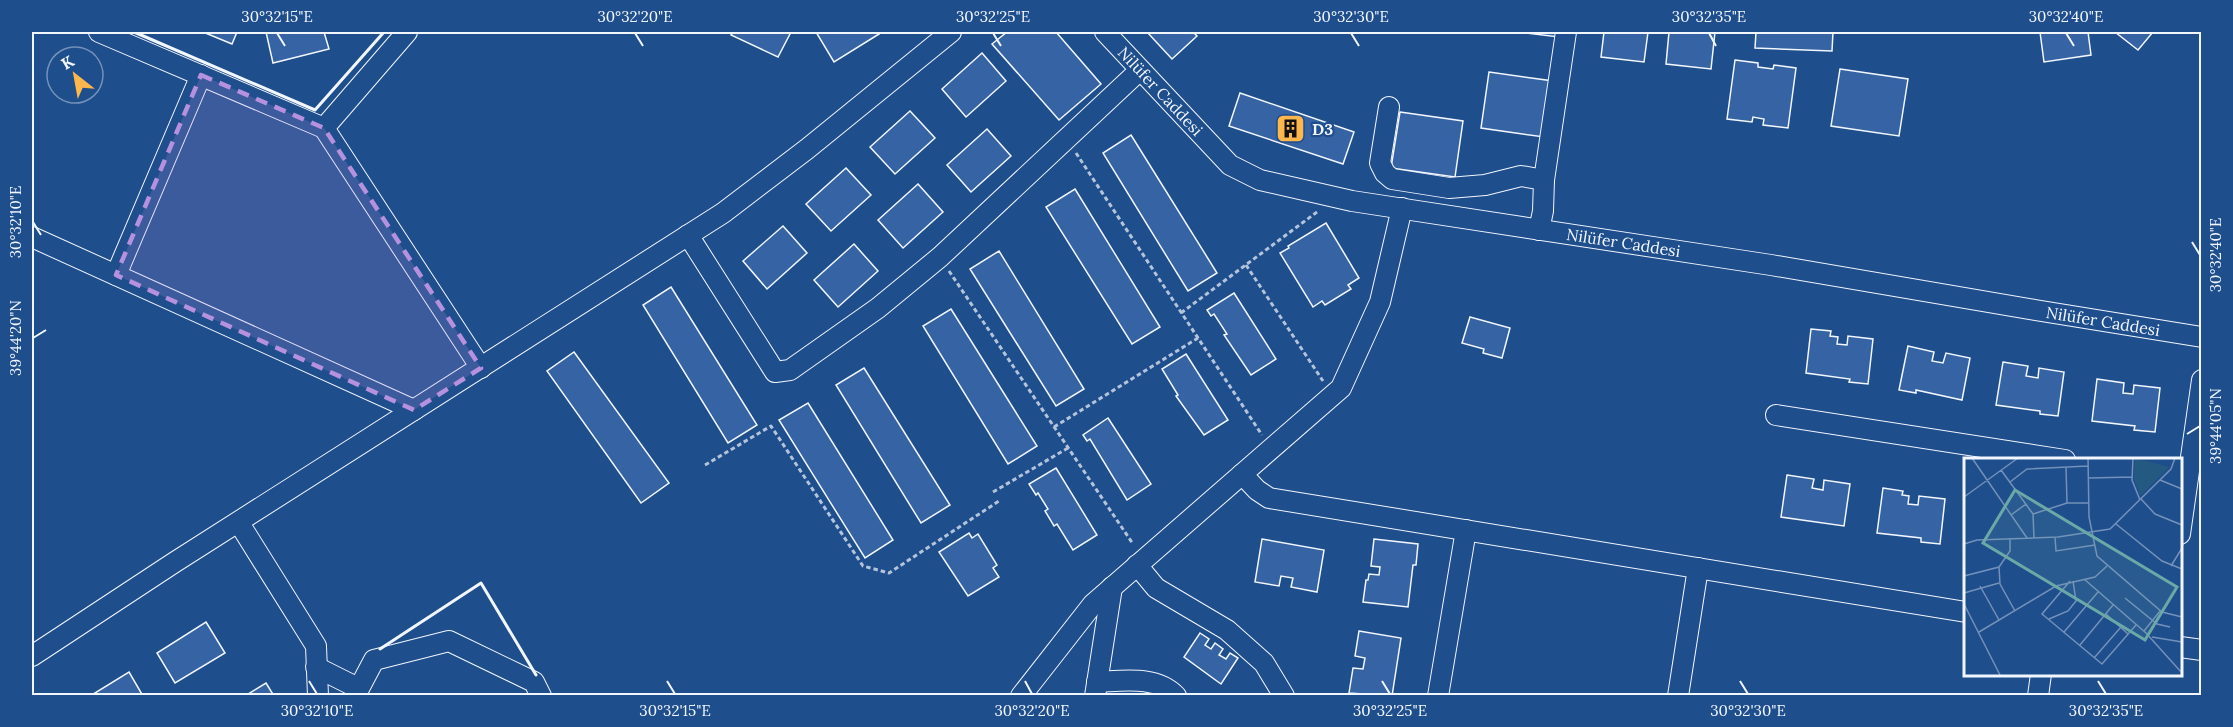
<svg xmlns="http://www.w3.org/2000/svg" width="2233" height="727" font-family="Lora,serif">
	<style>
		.building { fill: #3563a3; stroke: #f2f6ff; stroke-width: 1.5 }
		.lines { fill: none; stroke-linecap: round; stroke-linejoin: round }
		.minor-casing { stroke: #f2f6ff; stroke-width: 22 }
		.path { stroke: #b3c4dc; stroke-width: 3; stroke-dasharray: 4.5 3; stroke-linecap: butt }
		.minor { stroke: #1f4e8c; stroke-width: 20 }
		.wall { stroke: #f2f6ff; stroke-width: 3 }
		.marked { fill: #b691df; fill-opacity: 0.2; stroke: #b691df; stroke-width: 4.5; stroke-dasharray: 12 8; stroke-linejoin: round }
		.ticks { fill: none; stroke: #f2f6ff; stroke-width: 2 }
		.labels { text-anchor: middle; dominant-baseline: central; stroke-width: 4.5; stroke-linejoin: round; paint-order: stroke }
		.street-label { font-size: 16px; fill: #f2f6ff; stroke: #1f4e8c }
		.poi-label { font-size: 16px; font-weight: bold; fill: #f2f6ff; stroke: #1f4e8c; text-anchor: start }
		.inset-road { fill: none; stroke: #7391ba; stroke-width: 1.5 }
		.view { fill: #6aa9a8; fill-opacity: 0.15; stroke: #6aa9a8; stroke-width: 3 }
		.inset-edge { fill: none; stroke: #f2f6ff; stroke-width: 3 }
		.neatline { fill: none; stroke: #f2f6ff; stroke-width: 2 }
		.ticks-label { font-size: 15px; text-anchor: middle; fill: #f2f6ff }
	</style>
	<rect width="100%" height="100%" fill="#1f4e8c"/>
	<!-- building -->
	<g class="building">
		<path d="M203,32H237L232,44Z"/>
		<path d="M266,32H324L329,49L273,63Z"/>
		<path d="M733,32H791L778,57L731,35Z"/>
		<path d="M816,32H877L879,34L834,62Z"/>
		<path d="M1007,32H1056L1101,84L1059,120L992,44Z"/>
		<path d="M1147,32H1193L1197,36L1172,59Z"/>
		<path d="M1518,32H1560L1559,37Z"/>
		<path d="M1604,32H1648L1644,62L1601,57Z"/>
		<path d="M1669,32H1715L1711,69L1666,64Z"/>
		<path d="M1756,32H1833L1832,51L1755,48Z"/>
		<path d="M2040,32H2088L2091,55L2044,62Z"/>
		<path d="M2115,32H2153L2138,50Z"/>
		<path d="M982,53L1006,81L966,117L942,89Z"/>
		<path d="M1735,60L1758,63V67L1773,69L1774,65L1796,68L1788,128L1763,125L1764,119L1753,117L1752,122L1727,119Z"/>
		<path d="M1840,69L1908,79L1899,136L1831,126Z"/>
		<path d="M1489,72L1553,81L1544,137L1481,128Z"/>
		<path d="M1240,93L1354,132L1343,164L1229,126Z"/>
		<path d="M910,111L935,138L895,174L870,147Z"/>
		<path d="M1400,112L1463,121L1455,177L1391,168Z"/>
		<path d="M987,129L1011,156L971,192L947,165Z"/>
		<path d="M1131,135L1217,273L1188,291L1103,153Z"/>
		<path d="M846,168L871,195L831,231L806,204Z"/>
		<path d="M918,184L943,212L903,248L878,220Z"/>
		<path d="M1075,189L1160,327L1132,344L1046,207Z"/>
		<path d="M1326,223L1359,278L1348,285L1351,289L1325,305L1322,301L1313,307L1280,253L1289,248L1288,246Z"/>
		<path d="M783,226L807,253L767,289L743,261Z"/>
		<path d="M854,244L878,271L838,307L814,280Z"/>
		<path d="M999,251L1084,389L1056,406L970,269Z"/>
		<path d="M671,287L757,425L728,443L643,305Z"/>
		<path d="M1234,293L1276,359L1251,375L1224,335L1227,334L1214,314L1211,316L1207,310Z"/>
		<path d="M951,309L1037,446L1008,464L923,326Z"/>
		<path d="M1470,317L1510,328L1502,358L1483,353L1484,349L1462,343Z"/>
		<path d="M1811,329L1831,331L1830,336L1838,337L1837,344L1847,345L1848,336L1873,339L1868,384L1849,382L1850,379L1806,373Z"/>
		<path d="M1908,346L1934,352L1932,361L1943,363L1946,353L1970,358L1962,400L1916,390V393L1899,390Z"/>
		<path d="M574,352L669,483L641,503L547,371Z"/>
		<path d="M1186,354L1228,420L1204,435L1176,396L1178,395L1162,369Z"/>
		<path d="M2003,362L2028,366L2026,376L2038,378L2039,368L2064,372L2058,416L2040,414V411L1996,405Z"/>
		<path d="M864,368L950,505L921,523L836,385Z"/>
		<path d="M2097,379L2124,383L2123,393L2133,394L2134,385L2160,388L2155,432L2134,430L2135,426L2092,421Z"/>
		<path d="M808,403L893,540L865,558L779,420Z"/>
		<path d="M1108,418L1151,484L1127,500L1090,439L1087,441L1083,435Z"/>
		<path d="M1056,468L1097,535L1073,550L1057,524L1054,526L1045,511L1048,509L1038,493L1036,495L1029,484Z"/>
		<path d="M1787,475L1814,479L1812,488L1823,490L1824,480L1850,484L1844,526L1781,517Z"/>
		<path d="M1883,488L1903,491L1902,495L1909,496L1908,504L1918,505L1919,496L1945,499L1940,544L1921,542V538L1877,533Z"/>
		<path d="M969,533L972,538L978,534L997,565L993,568L999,577L968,596L939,552Z"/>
		<path d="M1262,539L1324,550L1317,592L1291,587L1293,578L1281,576L1279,586L1255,582Z"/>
		<path d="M1374,539L1418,544L1416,565H1413L1408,607L1363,602L1366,580H1368L1369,574L1379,575L1380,567L1371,566Z"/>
		<path d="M206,622L225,653L175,683L157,653Z"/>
		<path d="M1359,631L1401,638L1392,696L1349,693L1353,668L1363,669L1365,658L1355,656Z"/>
		<path d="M1200,633L1209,639L1205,645L1211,649L1215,643L1223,649L1219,655L1226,659L1230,653L1238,658L1221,684L1184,657Z"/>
		<path d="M129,672L143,696H90Z"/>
		<path d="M266,683L274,696H245Z"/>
	</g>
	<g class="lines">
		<defs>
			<g id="minor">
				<path d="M99,32L324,128L481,368"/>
				<path id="s1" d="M1105,32L1230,165L1260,180L1352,201L1771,265L2035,310L2202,337"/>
				<path d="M1389,107L1380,163L1385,173L1392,179L1449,188L1485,185L1521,176L1544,180"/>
				<path d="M324,128L407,32"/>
				<path d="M1539,230L1543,211L1544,180L1566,32"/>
				<path d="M688,235L775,372L790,370L878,308L940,257L1140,70"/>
				<path d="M32,237L414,410"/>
				<path d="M116,275L201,75"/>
				<path d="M1776,415L2065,460"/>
				<path d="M1242,474L1257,490L1269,498L1966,612"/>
				<path d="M239,523L316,646L318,696"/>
				<path d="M2180,534L2202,380"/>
				<path d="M1137,565L1156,588L1227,630L1264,663L1284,696"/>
				<path d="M2180,647L2202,650"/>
				<path d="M32,656L175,562L723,213L807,149L951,32"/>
				<path d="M316,667L358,688"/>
				<path d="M1097,682C1123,681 1156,675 1176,696"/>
				<path d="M355,696L374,660L449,641L534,682L541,696"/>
				<path d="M1021,696L1093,604L1341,388L1380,302L1402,208"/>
				<path d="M1095,696L1112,587"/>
				<path d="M1438,696L1466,530"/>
				<path d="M1678,696L1698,568"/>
				<path d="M2038,696L2041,674"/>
			</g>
		</defs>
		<!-- minor casing -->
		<use href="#minor" class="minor-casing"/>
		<!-- path -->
		<g class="path">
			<path d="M1076,153L1262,435"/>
			<path d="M1246,265L1323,381"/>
			<path d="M949,271L1133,544"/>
			<path d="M1181,313L1317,212"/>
			<path d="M1054,427L1198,338"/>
			<path d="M705,465L771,426L863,566L889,573L999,501"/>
			<path d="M993,492L1068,448"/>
		</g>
		<!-- minor -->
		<use href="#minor" class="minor"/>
		<!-- wall -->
		<g class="wall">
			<path d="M134,32L315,110L384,32"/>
			<path d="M380,649L481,583L536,675"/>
		</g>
	</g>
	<!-- marked area -->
	<path class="marked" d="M201,75L324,128L481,368L414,410L116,275Z"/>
	<!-- ticks -->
	<path class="ticks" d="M277,33L285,46M635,33L643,46M993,33L1001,46M1351,33L1359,46M1709,33L1716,46M2066,33L2074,46M33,222L41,235M2192,242L2200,255M33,338L46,330M2187,434L2200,426M309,681L317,694M667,681L675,694M1025,681L1032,694M1382,681L1390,694M1740,681L1748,694M2098,681L2106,694"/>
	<!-- icons -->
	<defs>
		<symbol id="building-square" viewBox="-11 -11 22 22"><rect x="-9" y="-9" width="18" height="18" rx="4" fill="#ffb74d" stroke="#1f4e8c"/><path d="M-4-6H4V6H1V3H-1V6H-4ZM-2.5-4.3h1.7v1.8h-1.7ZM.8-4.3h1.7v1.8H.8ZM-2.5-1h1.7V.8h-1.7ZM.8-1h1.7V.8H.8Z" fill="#111"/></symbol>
	</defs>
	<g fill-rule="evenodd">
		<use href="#building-square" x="1274" y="112" width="33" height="33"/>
	</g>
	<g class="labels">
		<!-- street labels -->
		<g class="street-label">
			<text stroke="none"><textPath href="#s1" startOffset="81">Nilüfer Caddesi</textPath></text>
			<text stroke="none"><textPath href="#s1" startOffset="585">Nilüfer Caddesi</textPath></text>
			<text stroke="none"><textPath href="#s1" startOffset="1071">Nilüfer Caddesi</textPath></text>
		</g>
		<!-- poi labels -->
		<g class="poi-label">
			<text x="1312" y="129">D3</text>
		</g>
	</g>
	<!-- overview -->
	<g transform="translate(1964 458)">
		<rect width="218" height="218" fill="#1f4e8c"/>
		<path d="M171,0L205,9L176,38L170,20Z" fill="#245a82"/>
		<path class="inset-road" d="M8,0L63,80M124,0L125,59L133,98L198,154L218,159M169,0L168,22L176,42M102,9L103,45M37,12L69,56L70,80M125,20L168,19M196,22L218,31M46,24L63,11L124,8M0,39L54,0M177,41L191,56L218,67M69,56L103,45H125M47,57L62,46M152,66L198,103L218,111M91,79L92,93L131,87M0,86L13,82L94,79L146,71L207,11L211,0M207,108L218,90M35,109L36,126L51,153M0,118L35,109L46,93V80M120,121L182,175L218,215M106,123L78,156L138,206L172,167M16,128L35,162M0,135L35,125M161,140L193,166L206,169M0,146L36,217M142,156L164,176M85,161L104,153L112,143L109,123M180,173L196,153M15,174L92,128L131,119L143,108M100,174L134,134M188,179L218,184M116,187L149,147M130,200L157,169"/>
		<path class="view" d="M51,32L213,129L181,182L19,85Z"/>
		<rect width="218" height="218" class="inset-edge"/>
	</g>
	<!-- border -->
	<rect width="2233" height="727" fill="none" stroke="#1f4e8c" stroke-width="66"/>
	<!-- north arrow -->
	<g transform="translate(75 75) rotate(329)"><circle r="28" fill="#1f4e8c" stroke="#7391ba" stroke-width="1.5"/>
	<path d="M0-4.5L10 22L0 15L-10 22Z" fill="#ffb74d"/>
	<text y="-9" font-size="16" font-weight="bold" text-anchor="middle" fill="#f2f6ff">K</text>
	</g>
	<rect x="33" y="33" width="2167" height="661" class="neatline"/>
	<g class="ticks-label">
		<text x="277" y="22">30°32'15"E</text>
		<text x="635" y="22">30°32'20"E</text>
		<text x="993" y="22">30°32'25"E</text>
		<text x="1351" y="22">30°32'30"E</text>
		<text x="1709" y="22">30°32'35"E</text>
		<text x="2066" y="22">30°32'40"E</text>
		<text transform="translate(16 222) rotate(-90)" y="5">30°32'10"E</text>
		<text transform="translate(2216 255) rotate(-90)" y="5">30°32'40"E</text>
		<text transform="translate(16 338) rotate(-90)" y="5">39°44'20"N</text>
		<text transform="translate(2216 426) rotate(-90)" y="5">39°44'05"N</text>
		<text x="317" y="716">30°32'10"E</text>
		<text x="675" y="716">30°32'15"E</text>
		<text x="1032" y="716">30°32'20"E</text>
		<text x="1390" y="716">30°32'25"E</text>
		<text x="1748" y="716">30°32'30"E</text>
		<text x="2106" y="716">30°32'35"E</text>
	</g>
</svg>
